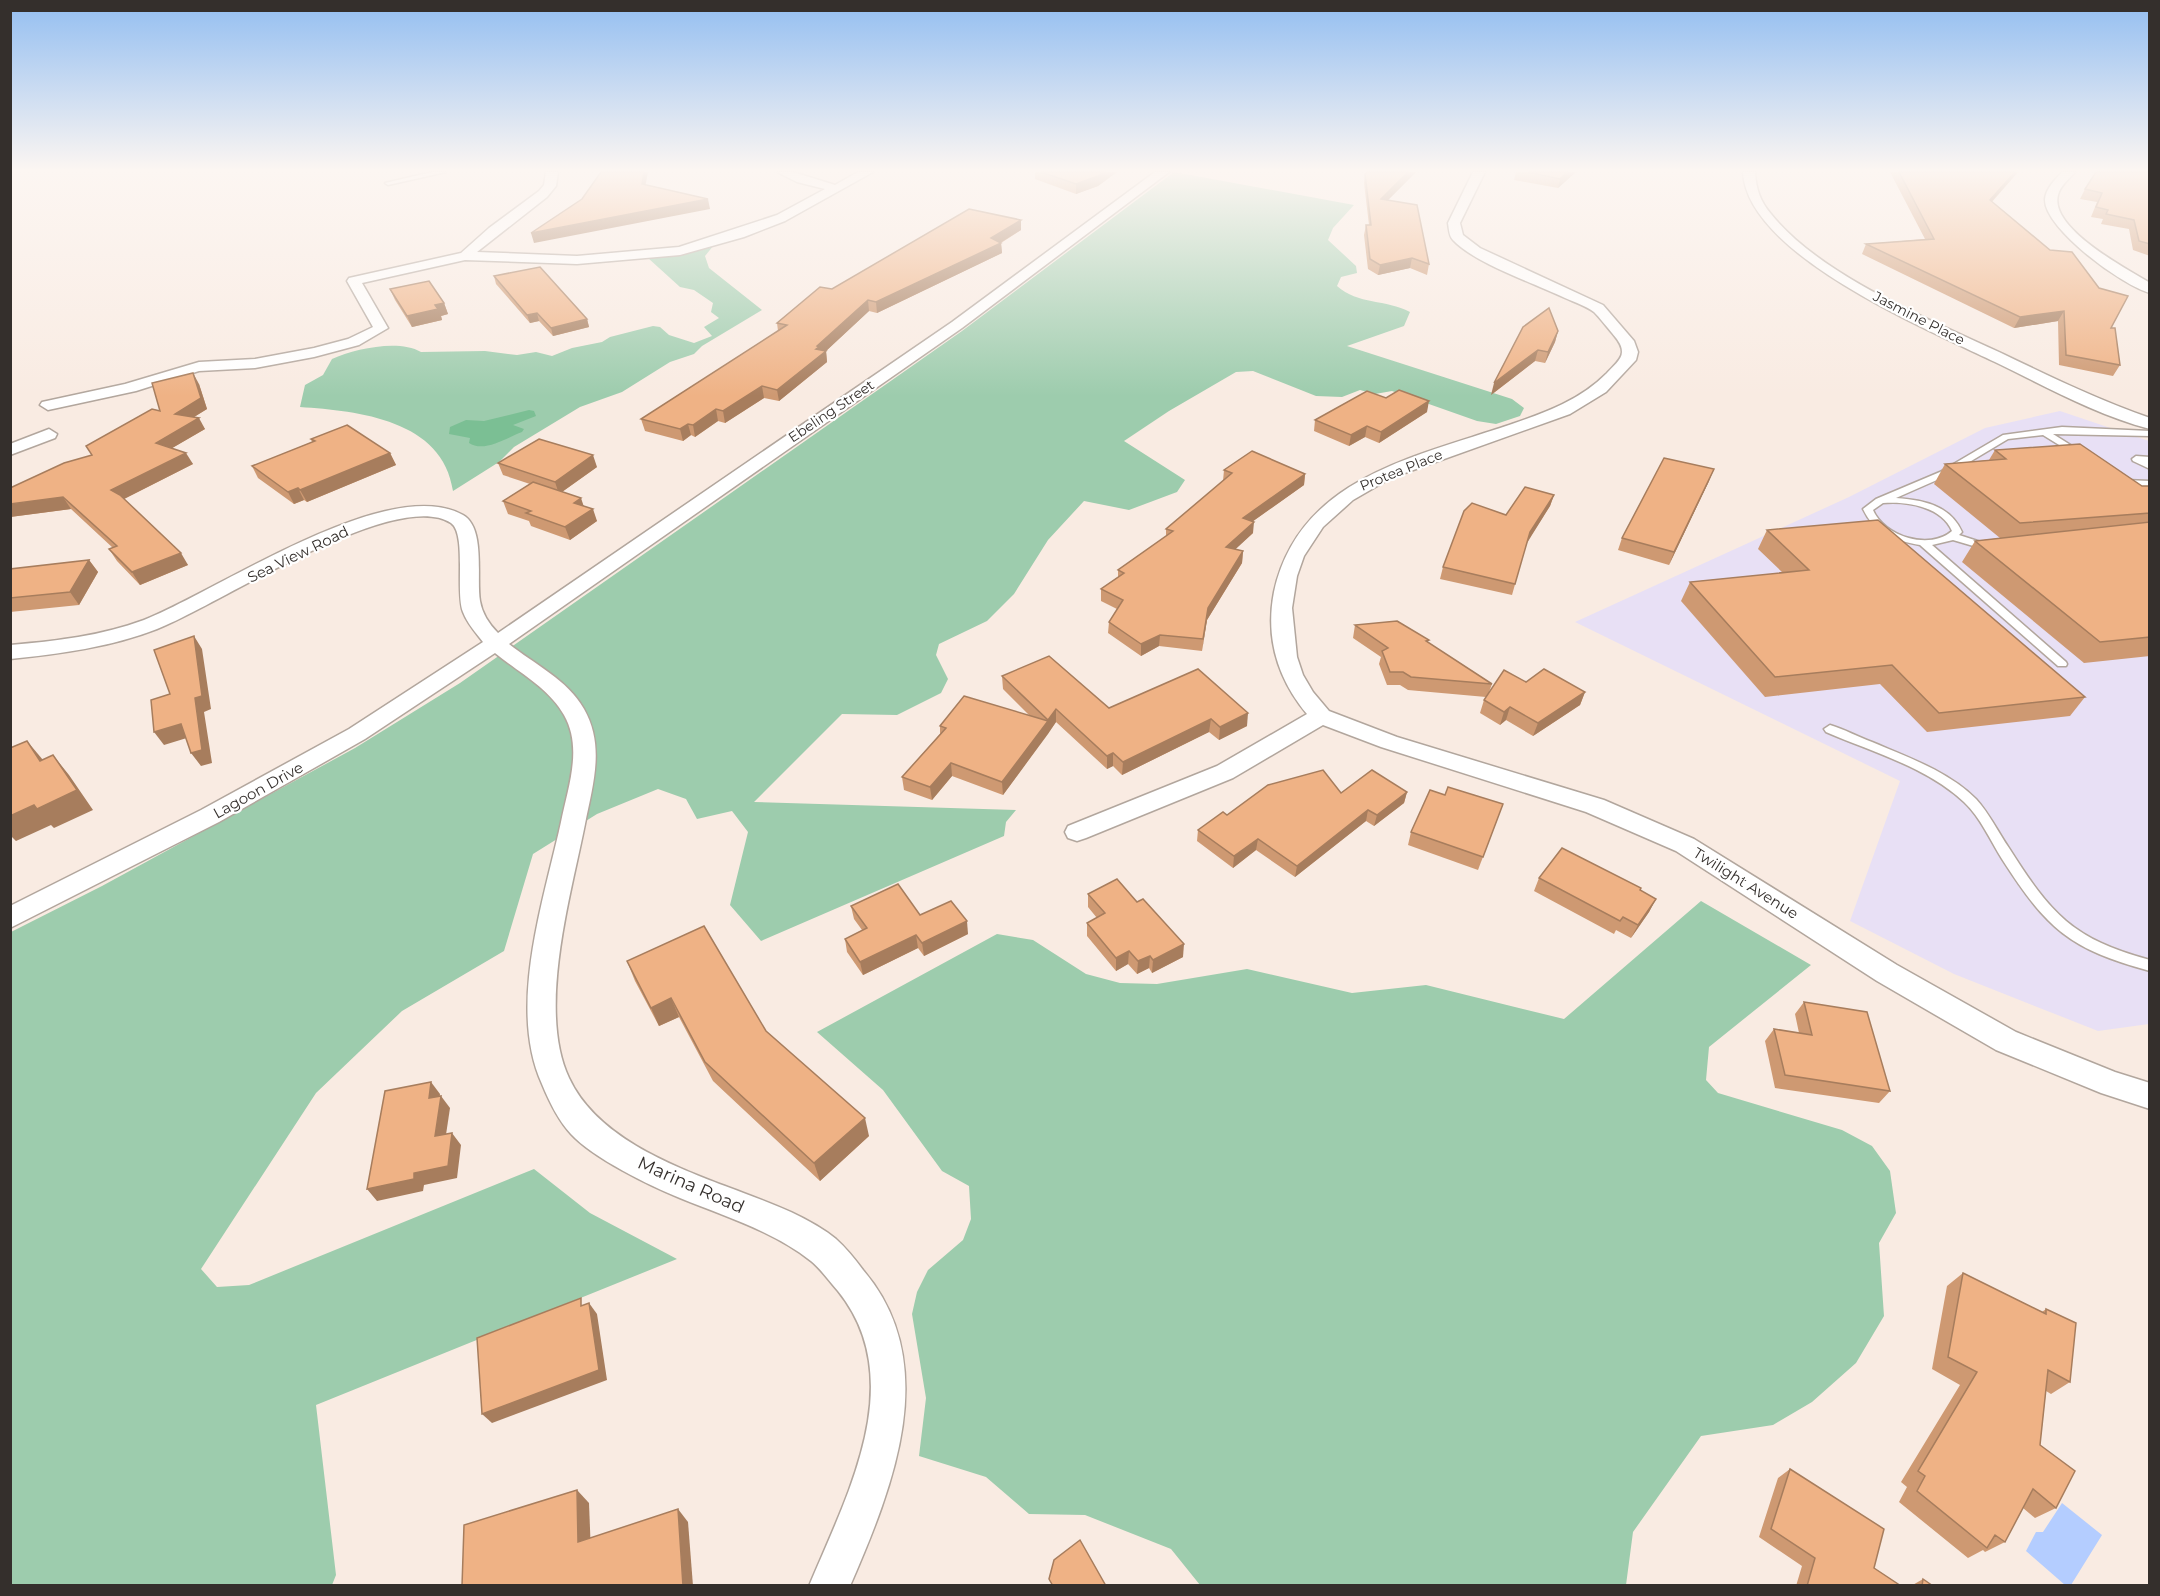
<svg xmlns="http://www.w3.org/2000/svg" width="2160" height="1596" font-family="Montserrat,sans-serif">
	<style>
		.education { fill: #e8e0f5 }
		.green { fill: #9dccad }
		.forest { fill: #7bbf94 }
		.water { fill: #b4cdff }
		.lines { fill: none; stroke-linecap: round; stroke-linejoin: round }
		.lane-casing { stroke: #b2a69d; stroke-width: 3 }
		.street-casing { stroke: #b2a69d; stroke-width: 3 }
		.lane { fill: #fff; fill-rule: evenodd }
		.street { fill: #fff; fill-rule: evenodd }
		.wall { fill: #ce9972 }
		.shaded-wall { fill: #a77d5d }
		.building { fill: #efb285; stroke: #a77d5d; stroke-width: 1.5 }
		.labels { text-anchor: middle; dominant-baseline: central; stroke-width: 4.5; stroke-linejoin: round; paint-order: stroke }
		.far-street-label { font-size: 14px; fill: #342f2c; stroke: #fff }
		.street-label { font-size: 15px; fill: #342f2c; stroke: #fff }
		.near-street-label { font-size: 18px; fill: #342f2c; stroke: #fff }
	</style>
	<rect width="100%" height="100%" fill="#f9ebe2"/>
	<!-- education -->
	<path class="education" d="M2060,411L2149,441V1024L2098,1031L1954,974L1850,921L1900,781L1575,622L1849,497L1985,428Z"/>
	<!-- green -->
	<g class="green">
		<path d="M1174,172L1354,205L1333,228L1328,240L1356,266L1357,273L1341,277L1337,286C1358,305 1386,299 1410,312L1404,326L1347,346L1512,399L1524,408L1520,416L1496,424L1477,421L1392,391L1375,394L1360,390L1342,397L1316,396L1253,371L1236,372L1169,411L1124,441L1185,480L1177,492L1129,510L1084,501L1048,540L1014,594L987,621L939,644L936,655L948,679L941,693L897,715L842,714L754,802L1016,810L1006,822L1004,836L761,941L730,905L748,832L732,811L697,819L686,799L658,789L597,814L533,854L504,951L402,1011L316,1093L201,1269L217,1287L249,1285L534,1169L590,1213L677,1259L316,1405L336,1575L332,1585L11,1586V932L102,886L355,748L460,683L962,331Z"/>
		<path d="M714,245L705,256L709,268L762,310L702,346L694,354L670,362L622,392L580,407L514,447L499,462L453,491C443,420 359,411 300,407L305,385L323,375L332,359C355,349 398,339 421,352L485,351L517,355L536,352L552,356L572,348L602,342L610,337L653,326L660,327L669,335L694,343L712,336L704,327L719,318L711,312L713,303L694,290L680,287L648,258Z"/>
		<path d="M1701,901L1811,965L1709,1047L1706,1080L1718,1093L1842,1130L1872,1146L1890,1171L1896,1213L1879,1243L1884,1316L1856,1363L1812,1402L1773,1425L1701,1436L1633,1532L1626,1585H1200L1171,1549L1085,1515L1029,1514L986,1477L919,1456L926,1398L912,1314L917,1292L928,1270L963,1240L971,1219L969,1186L942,1171L883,1090L817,1032L997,934L1033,940L1086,974L1120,983L1157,984L1247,969L1352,993L1426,985L1564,1019Z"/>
	</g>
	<!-- forest -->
	<path class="forest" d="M529,410L534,411L536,416L513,425L524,429L522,432C506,438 484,453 469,443L470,438L449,434L450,427L466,420L484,421Z"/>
	<!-- water -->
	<path class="water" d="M2062,1503L2102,1535L2071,1585H2065L2026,1551L2036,1532H2043Z"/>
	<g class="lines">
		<defs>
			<g id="lane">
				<path d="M432,172H446L388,185L385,183Z"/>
				<path d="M2062,427L2150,431V436L2053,434L2080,451L2081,453L2077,456L2043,435L2008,439L1946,476L1896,498C1923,500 1950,505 1962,532L1959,535L1990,545L1992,547L1987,550L1953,540L1932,545L2066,662L2067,664L2066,666H2058L1920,545C1896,541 1874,533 1863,509L1876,499L1940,472L2003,435ZM1883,503C1908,501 1942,507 1952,531C1929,551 1884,536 1873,510Z"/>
				<path d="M2136,456L2150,457V469L2133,461L2132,459Z"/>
				<path d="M2125,480L2150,481V487L2122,485L2121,483Z"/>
				<path d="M1830,725C1844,729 1858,737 1872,742C1907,757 1948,771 1976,799C1989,813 1998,832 2009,848C2051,914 2072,939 2150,960V971C2069,949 2047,929 2002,859C1990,840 1981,818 1964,802C1927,767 1872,752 1826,732L1824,729Z"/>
			</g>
			<g id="street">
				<path d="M546,172H558L556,186L547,197L477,252L577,256L679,247L777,215L825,189L797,182L777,172H793L835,185L858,172H873L785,221L744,237L680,255L577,264L465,260L362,283L388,328L359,345L314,357L255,368L199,371L136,391L48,410L40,405L42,402L125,384L199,362L255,359L314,348L348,339L373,327L347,281L349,278L461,253L489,228L539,191L544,185Z"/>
				<path d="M1155,172H1169L962,328L509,644C534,664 568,680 584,709C605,746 593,784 585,824C571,895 537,1010 569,1078C596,1136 668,1164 725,1186C761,1200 805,1214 836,1239C846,1248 855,1259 863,1270C943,1363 893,1487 850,1586H809C847,1495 910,1380 838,1291C829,1281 821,1269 811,1261C773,1231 724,1216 680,1198C650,1186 593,1158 571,1134C558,1120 549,1101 542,1084C507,1007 544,900 561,822C568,787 583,748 564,715C549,688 518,672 495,653L365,739L219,822L10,928V906L201,810L349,729L483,642C476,633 467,623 463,612C455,593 467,534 451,523C395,487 217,606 157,629C111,647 60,654 10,659V645C56,641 101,636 144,620C218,591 388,473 463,515C486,528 476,579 480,601C482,613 489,624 498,633L952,322Z"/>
				<path d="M1473,172H1485L1460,223L1463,235L1480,248L1603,305L1634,341L1638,352L1636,360L1606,392L1570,414L1391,478L1353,500L1323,527L1304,556L1297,576L1292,608L1297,657L1303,675L1313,692L1329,711L1397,737L1604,800L1694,839L1897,965L2016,1032L2115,1072L2150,1083V1109L2101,1093L1996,1050L1877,981L1676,851L1586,812L1381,747L1323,725L1233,778L1086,838L1077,841L1068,838L1065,832L1068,826L1217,766L1307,714C1278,679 1265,638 1274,592C1299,477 1416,457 1512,424C1547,412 1580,400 1607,373C1612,367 1622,360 1622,352C1622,344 1616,338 1612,333C1606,326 1600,318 1594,312C1586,306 1574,302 1565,298C1536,284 1474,263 1453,240C1449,236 1449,229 1448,223Z"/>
				<path d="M1743,172H1755C1756,189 1760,201 1771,214C1821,276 1928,319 1999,352C2049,376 2098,400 2150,418V429C2096,415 2045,386 1995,362C1929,330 1747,255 1743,172Z"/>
				<path d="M2062,172H2075C2069,179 2060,186 2058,195C2049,228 2127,269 2150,283V293C2123,286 2045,229 2045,200C2045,189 2056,179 2062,172Z"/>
				<path d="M49,429L57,434L55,438L10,455V444Z"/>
			</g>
		</defs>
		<!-- lane casing -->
		<use href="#lane" class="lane-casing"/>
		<!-- street casing -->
		<use href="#street" class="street-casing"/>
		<!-- lane -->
		<use href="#lane" class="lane"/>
		<!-- street -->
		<use href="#street" class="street"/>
	</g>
	<!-- wall -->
	<g class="wall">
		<path d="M1035,172H1117L1098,186L1076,194L1035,179Z"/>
		<path d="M1416,172L1388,200L1429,264L1427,275L1410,268L1378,275L1368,269L1364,235L1366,225H1369L1364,183L1365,174Z"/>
		<path d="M1516,172H1576L1558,188L1514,180Z"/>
		<path d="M1890,172H2018L1992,202L2111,328L2120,365L2113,376L2059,365L2058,321L2014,328L1862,254L1866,244L1925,239Z"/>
		<path d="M2150,172V256L2133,250L2129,229L2101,224L2103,219L2091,217L2097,202L2080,199L2085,189Z"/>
		<path d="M1021,220V230L1001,243L1002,253L877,313L869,311L826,351L827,362L779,401L764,398L725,423L718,421L695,437L691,435L683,441L645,431L641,419L778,331L777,323Z"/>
		<path d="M494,276L587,319L589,327L553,336L539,321L530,323L496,284Z"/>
		<path d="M390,289L444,303L448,314L441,316L442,320L412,327L395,300Z"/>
		<path d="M1558,331L1555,342L1545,363L1535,361L1491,395Z"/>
		<path d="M199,384L207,409L194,417L205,429L172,448L193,464L124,499L188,565L140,585L117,561L109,549L113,548L71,509L10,517L92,455L86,446L160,411Z"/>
		<path d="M1386,398L1427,412L1379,443L1365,437L1349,446L1314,431L1315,420Z"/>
		<path d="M311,439L390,453L396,465L307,502L304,500L294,504L258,478L252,466L312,442Z"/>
		<path d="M1995,450L2142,486H2150V656L2084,663L1962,562L1975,541L2000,538L1934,484L1945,464L1989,460Z"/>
		<path d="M498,463L597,467L562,492L584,506L597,521L570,540L531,526L529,521L508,514L503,501L530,484L503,475Z"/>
		<path d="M1224,470L1305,474L1304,485L1253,521V533L1235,549L1243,551L1242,563L1207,620L1202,651L1159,646L1141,656L1108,633L1109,622L1117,609L1101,601V589L1118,577V570L1166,536V529L1223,481Z"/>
		<path d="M1709,481L1669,565L1618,550L1622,538Z"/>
		<path d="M1554,495L1550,506L1527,542L1512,595L1440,579L1443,567L1506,515Z"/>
		<path d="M1767,530L2085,697L2070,716L1927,732L1880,684L1765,697L1681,601L1690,582L1783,573L1758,549Z"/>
		<path d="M89,560L98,572L79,605L10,612V569Z"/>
		<path d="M1355,625L1428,643L1492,684L1489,692L1526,682L1585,692L1580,705L1533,736L1506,720L1500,725L1480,713L1484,700L1486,697L1408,690L1400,685H1387L1379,664L1381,657L1353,638Z"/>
		<path d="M1198,669L1247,726L1219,740L1209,732L1122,775L1113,766L1107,769L1056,722L1003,795L952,776L932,800L904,790L902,777L940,734V726L1029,715L1003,689L1002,676L1109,708Z"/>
		<path d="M1407,792L1404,803L1374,826L1366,821L1295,877L1256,850L1233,868L1197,841L1198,830L1227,815L1341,793Z"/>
		<path d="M1445,795L1503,804L1478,870L1408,845L1411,832Z"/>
		<path d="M1539,878L1640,891L1656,899L1649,912L1631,938L1616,930L1614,934L1534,891Z"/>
		<path d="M1088,894L1183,957L1152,973L1149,968L1137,974L1128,964L1116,971L1087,936V923L1097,918L1088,907Z"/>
		<path d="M851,906L920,915L968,934L924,956L918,948L863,975L847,952L845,939L862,930L854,919Z"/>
		<path d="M627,961L766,1031L869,1136L820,1181L713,1081L679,1017L659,1026L635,981Z"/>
		<path d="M1804,1002L1890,1091L1879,1103L1775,1088L1765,1041L1774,1029L1799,1033L1795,1014Z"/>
		<path d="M1963,1273L2042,1312L2046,1309L2070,1382L2051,1394L2046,1391L2040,1445L2056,1508L2035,1518L2023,1508L2005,1542L1985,1552L1983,1550L1968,1558L1899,1502L1907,1487L1901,1482L1960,1385L1932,1369L1947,1286Z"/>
		<path d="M1790,1469L1874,1568L1901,1586H1796L1802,1566L1759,1537L1778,1478Z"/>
		<path d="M1923,1579L1933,1586H1911Z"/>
	</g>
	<!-- shaded-wall -->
	<g class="shaded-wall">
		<path d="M644,172H648L644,193L642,184Z"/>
		<path d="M1104,172H1117L1098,186L1076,194V184Z"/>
		<path d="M1408,172H1416L1379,209L1381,199Z"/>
		<path d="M1567,172H1576L1558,188L1560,179Z"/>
		<path d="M2015,172H2018L1985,209L1990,200Z"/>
		<path d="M708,199L710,209L534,243L531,233Z"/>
		<path d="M1021,220V230L1000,243H1001L1002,253L877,313L876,302Z"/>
		<path d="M1412,258L1410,268L1378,275L1380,265Z"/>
		<path d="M868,300L869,311L826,351L827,362L779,401L777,390L817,346Z"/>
		<path d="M444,303L448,314L441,316L442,320L412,327L407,316L435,305Z"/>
		<path d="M2064,311L2058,321L2014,328L2020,317Z"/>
		<path d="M537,313L539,321L530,323L527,315Z"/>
		<path d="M587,319L589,327L553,336L551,328Z"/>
		<path d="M1558,331L1555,342L1545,363L1548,352Z"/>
		<path d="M1538,350L1535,361L1491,395L1494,383Z"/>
		<path d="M193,373L199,384L207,409L181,425L175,414Z"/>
		<path d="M762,386L764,398L725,423L723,411Z"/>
		<path d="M1429,401L1427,412L1379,443L1381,432Z"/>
		<path d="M716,409L718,421L695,437L693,425Z"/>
		<path d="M199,418L205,429L162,454L156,443Z"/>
		<path d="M688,424L691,435L683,441L680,429Z"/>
		<path d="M1367,426L1365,437L1349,446L1351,435Z"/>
		<path d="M186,453L193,464L118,502L111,490Z"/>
		<path d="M390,453L396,465L307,502L300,490Z"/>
		<path d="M593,455L597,467L559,494L555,482Z"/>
		<path d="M1714,469L1709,481L1669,565L1674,552Z"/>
		<path d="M1305,474L1304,485L1242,529L1243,518Z"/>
		<path d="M298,488L304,500L294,504L288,492Z"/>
		<path d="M1554,495L1550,506L1527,543L1530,532Z"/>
		<path d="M63,497L71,509L10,517V504Z"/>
		<path d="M581,498L585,510L574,503Z"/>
		<path d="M593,509L597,521L570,540L565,527Z"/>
		<path d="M1254,522L1253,533L1225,559L1226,547Z"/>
		<path d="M1243,551L1242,563L1207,620L1202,651L1208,608Z"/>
		<path d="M181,553L188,565L140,585L132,572Z"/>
		<path d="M89,560L98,572L79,605L70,592Z"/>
		<path d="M1160,635L1159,646L1141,656V644Z"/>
		<path d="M194,636L202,649L211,709L204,712L212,763L201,766L191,753L195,698Z"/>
		<path d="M1585,692L1580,705L1533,736L1538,723Z"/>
		<path d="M1510,707L1506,720L1500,725L1504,712Z"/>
		<path d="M1056,709V722L1048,734V720Z"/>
		<path d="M1248,713L1247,726L1219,740L1220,727Z"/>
		<path d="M1211,719L1209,732L1122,775L1123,762Z"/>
		<path d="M1048,721V734L1003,795L1002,782Z"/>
		<path d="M181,724L190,737L164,745L154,732Z"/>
		<path d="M27,741L43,760L40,761Z"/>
		<path d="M1113,753V766L1107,769V756Z"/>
		<path d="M53,755L69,775L93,810L54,828L51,825L16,841L10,835V816Z"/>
		<path d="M951,763L952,776L932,800L930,787Z"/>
		<path d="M1407,792L1404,803L1374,826L1377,815Z"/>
		<path d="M1368,810L1366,821L1295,877L1297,866Z"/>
		<path d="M1258,839L1256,850L1233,868L1234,856Z"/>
		<path d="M1656,899L1649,912L1631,938L1638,925Z"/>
		<path d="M967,921L968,934L924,956L922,943Z"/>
		<path d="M916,935L918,948L863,975L860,962Z"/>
		<path d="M1184,944L1183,957L1152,973L1153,960Z"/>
		<path d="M1129,951L1128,964L1116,971V958Z"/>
		<path d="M1150,956L1149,968L1137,974L1138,961Z"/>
		<path d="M671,998L679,1017L659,1026L651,1008Z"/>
		<path d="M431,1082L440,1094L438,1110L429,1098Z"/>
		<path d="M441,1096L450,1108L444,1148L435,1136Z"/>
		<path d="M865,1118L869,1136L820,1181L814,1163Z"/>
		<path d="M452,1133L461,1145L457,1178L424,1185L423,1191L377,1201L367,1189L414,1173Z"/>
		<path d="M589,1303L597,1314L607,1380L492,1423L482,1414Z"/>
		<path d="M577,1490L589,1503L591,1554L578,1542Z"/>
		<path d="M678,1509L688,1522L693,1586H683Z"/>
	</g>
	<!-- building -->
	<g class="building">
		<path d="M601,172H644L642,184L708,199L531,233L582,199Z"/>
		<path d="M1041,172H1104L1098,176L1076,184Z"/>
		<path d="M1367,172H1408L1381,199L1417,205L1429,264L1412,258L1380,265L1370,259L1366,225H1371L1365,174Z"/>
		<path d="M1528,172H1567L1560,179Z"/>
		<path d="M1899,172H2015L1990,200L2050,250L2072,252L2099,288L2128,296L2111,328H2115L2120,365L2066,355L2064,311L2020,317L1866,244L1934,239Z"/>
		<path d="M2096,172H2150V244L2139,241L2134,220L2106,214L2108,210L2096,207L2102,193L2085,189Z"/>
		<path d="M969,209L1021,220L991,238L1001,243L876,302L868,300L817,346L819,347L816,349L826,351L777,390L762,386L723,411L716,409L693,425L688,424L680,429L641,419L787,325L777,323L820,287L832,289Z"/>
		<path d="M540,267L587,319L551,328L537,313L527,315L494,276Z"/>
		<path d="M429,281L444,303L435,305L438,309L407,316L390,289Z"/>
		<path d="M1549,308L1558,331L1548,352L1538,350L1494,383L1523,327Z"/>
		<path d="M193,373L201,398L175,414L199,418L156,443L186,453L111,490L120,495L181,553L132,572L109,549L117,546L63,497L10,504V488L64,463L92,455L86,446L152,409L160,411L152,383Z"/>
		<path d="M1399,390L1429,401L1381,432L1367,426L1351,435L1315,420L1367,391L1386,398Z"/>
		<path d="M347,425L390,453L300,490L298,488L288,492L252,466L315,441L311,439Z"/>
		<path d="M539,439L593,455L555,482L498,463Z"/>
		<path d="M2080,444L2142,486H2150V513L2020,523L1945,464L2006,459L1995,450Z"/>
		<path d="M1252,451L1305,474L1243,518L1254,522L1226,547L1243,551L1208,608L1203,639L1160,635L1141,644L1109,622L1123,600L1101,589L1124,573L1118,570L1173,531L1166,529L1232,473L1224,470Z"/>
		<path d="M1664,458L1714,469L1674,552L1622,538Z"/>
		<path d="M533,482L581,498L574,503L593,509L565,527L526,513L531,511L503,501Z"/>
		<path d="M1525,487L1554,495L1530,532L1515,584L1443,567L1464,511L1472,503L1506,515Z"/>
		<path d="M1878,520L2085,697L1939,713L1892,665L1775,677L1690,582L1809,570L1767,530Z"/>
		<path d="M2150,522V637L2100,642L1975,541Z"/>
		<path d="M89,560L70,592L10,598V569Z"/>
		<path d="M1397,621L1429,640L1426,641L1492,684L1411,677L1403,672H1390L1382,651L1388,648L1355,625Z"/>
		<path d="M194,636L202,696L195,698L202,750L191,753L181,724L154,732L151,700L170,694L154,650Z"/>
		<path d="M1049,656L1109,708L1198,669L1248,713L1220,727L1211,719L1123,762L1113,753L1107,756L1056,709L1048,720L1002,676Z"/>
		<path d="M1544,669L1585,692L1538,723L1510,707L1504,712L1484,700L1504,670L1526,682Z"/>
		<path d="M964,696L1048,721L1002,782L951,763L930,787L902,777L946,728L940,726Z"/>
		<path d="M27,741L40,761L53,755L77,790L37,809L34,805L10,816V748Z"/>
		<path d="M1323,770L1341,793L1372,770L1407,792L1377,815L1368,810L1297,866L1258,839L1234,856L1198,830L1223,812L1227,815L1268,785Z"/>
		<path d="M1448,787L1503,804L1483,857L1411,832L1430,790L1445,795Z"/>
		<path d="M1562,848L1641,888L1640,890L1656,899L1638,925L1623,917L1620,921L1539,878Z"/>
		<path d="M1117,879L1137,902L1143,899L1184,944L1153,960L1150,956L1138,961L1129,951L1116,958L1087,923L1105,913L1088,894Z"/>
		<path d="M898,884L920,915L951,901L967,921L922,943L916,935L860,962L845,939L867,928L851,906Z"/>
		<path d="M704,926L766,1031L865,1118L814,1163L705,1062L671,998L651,1008L627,961Z"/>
		<path d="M1804,1002L1867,1012L1890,1091L1785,1075L1774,1029L1812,1035Z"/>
		<path d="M431,1082L429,1098L441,1096L435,1136L452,1133L448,1166L414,1173V1179L367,1189L385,1091Z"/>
		<path d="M1963,1273L2046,1314V1309L2076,1323L2070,1382L2048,1370L2040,1445L2075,1471L2056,1508L2033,1489L2005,1542L1995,1535L1987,1548L1917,1491L1925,1476L1918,1471L1977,1372L1948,1357Z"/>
		<path d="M581,1298V1306L589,1303L599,1370L482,1414L477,1338Z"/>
		<path d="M1790,1469L1884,1529L1874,1568L1901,1586H1807L1815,1558L1771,1529Z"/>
		<path d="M577,1490L578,1542L678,1509L683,1586H462L464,1525Z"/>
		<path d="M1080,1540L1106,1586H1053L1049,1579L1054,1560Z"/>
		<path d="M1923,1579L1933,1586H1922Z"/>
	</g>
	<!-- sky -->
	<linearGradient id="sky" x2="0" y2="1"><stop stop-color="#93bef1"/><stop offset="0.43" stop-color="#fcf6f2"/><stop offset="1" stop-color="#fcf6f2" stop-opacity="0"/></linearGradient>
	<rect width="2160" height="396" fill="url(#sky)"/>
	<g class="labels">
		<!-- far-street labels -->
		<g class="far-street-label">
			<text transform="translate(1919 318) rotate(27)">Jasmine Place</text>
			<text transform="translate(831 411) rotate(-34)">Ebeling Street</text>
			<text transform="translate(1401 470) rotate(-22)">Protea Place</text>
		</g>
		<!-- street labels -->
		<g class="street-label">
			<text transform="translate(298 554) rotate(-26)">Sea View Road</text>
			<text transform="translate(258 790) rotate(-29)">Lagoon Drive</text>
			<text transform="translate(1746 883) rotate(32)">Twilight Avenue</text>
		</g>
		<!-- near-street labels -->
		<g class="near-street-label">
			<text transform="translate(691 1185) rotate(24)">Marina Road</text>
		</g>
	</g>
	<!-- border -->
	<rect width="2160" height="1596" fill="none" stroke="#342f2c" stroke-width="24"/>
</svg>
